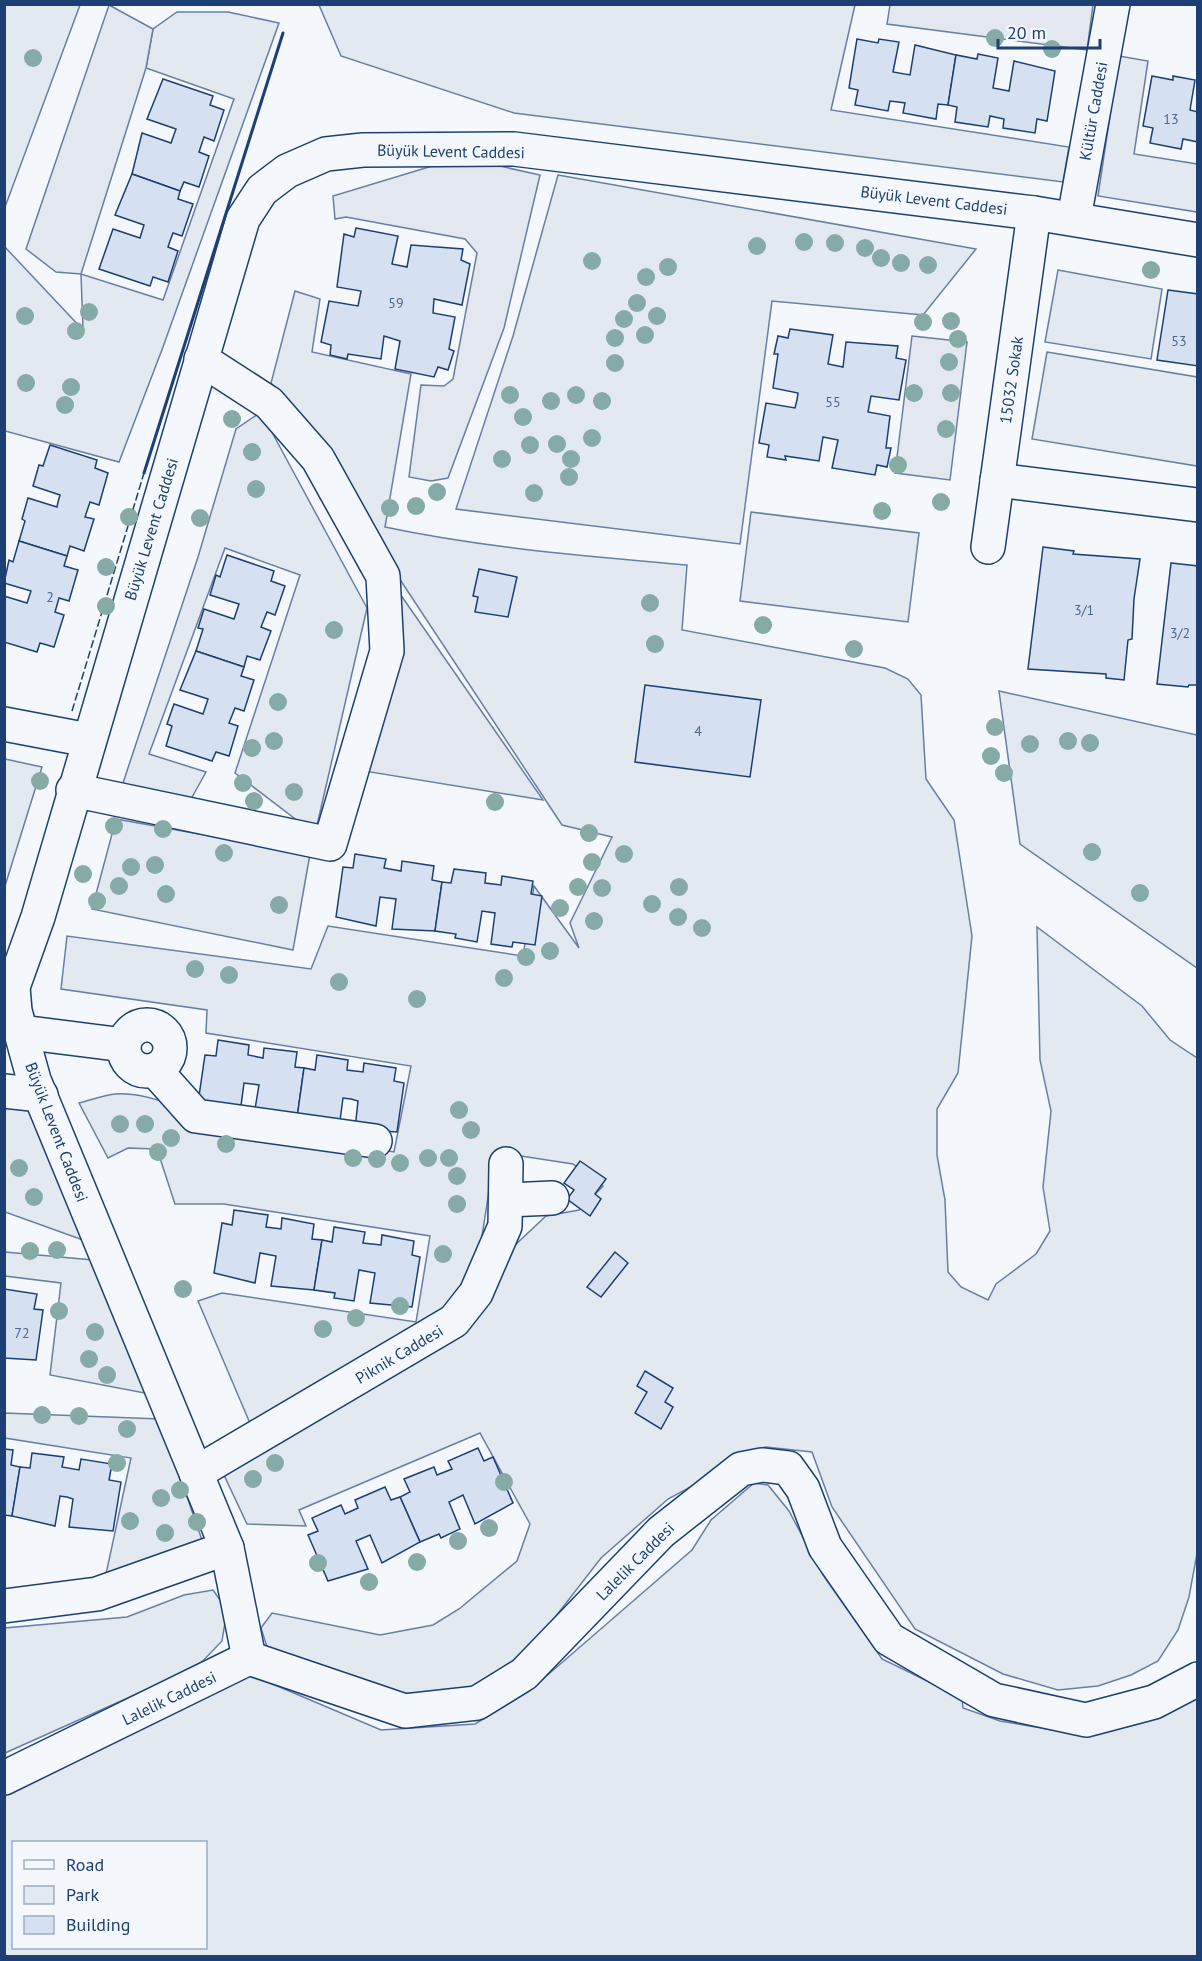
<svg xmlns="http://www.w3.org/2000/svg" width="1202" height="1961" font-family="'PT Sans',sans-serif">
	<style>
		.green { fill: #e3e9f0; stroke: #687fa3; stroke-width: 1.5; fill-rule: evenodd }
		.parking { fill: #e3e8f0; stroke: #687fa3; stroke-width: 1.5 }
		.building { fill: #d5e0f0; stroke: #1d3f73; stroke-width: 1.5 }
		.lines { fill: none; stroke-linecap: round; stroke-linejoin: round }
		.minor-casing { stroke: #1d3f73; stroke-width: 36 }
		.minor { stroke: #f4f7fb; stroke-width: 33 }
		.fence { stroke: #1d3f73; stroke-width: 1.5; stroke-dasharray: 8 3; stroke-linecap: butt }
		.wall { stroke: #1d3f73; stroke-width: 3 }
		.tree { fill: #86aba6 }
		.labels { text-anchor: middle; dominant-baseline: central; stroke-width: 4.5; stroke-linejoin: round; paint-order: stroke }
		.number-label { font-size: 14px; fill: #4b6792 }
		.street-label { font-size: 16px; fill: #1d3f73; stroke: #f4f7fb }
	</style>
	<rect width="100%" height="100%" fill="#f4f7fb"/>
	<!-- green -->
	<g class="green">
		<path d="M5,4L80,5L5,207L4,5Z"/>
		<path d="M319,5H855L831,110L1069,147L1063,182L514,113L341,56Z"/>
		<path d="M177,12H228L279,23L163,347L119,462L5,431L4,246L83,330L81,274L163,300L234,99L146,68L153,29Z"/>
		<path d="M1119,56L1148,61L1134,154L1197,164V212L1098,196Z"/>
		<path d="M558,175L976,249L923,315L772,301L740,544L456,509L513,336Z"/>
		<path d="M1058,270L1162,289L1151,359L1045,342Z"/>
		<path d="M295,291L320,299L312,352L411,374L385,527C484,548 586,556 687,565L682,630L885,668L908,679L921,695L926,779L954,820L972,936L958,1073L937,1109V1155L945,1200L948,1272L961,1287L988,1300L996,1284L1036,1254L1050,1231L1043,1187L1051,1111L1040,1060L1037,927L1142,1006L1170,1040L1197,1058L1198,1548L1189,1597L1178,1630L1158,1661L1131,1675L1098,1686L1058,1690L1003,1674L915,1629L832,1507L812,1452L766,1447L738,1453L718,1472L668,1499L601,1558L518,1665L470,1691L394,1694L269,1653L261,1628L272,1613L380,1635L433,1625L459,1609L517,1561L530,1524L480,1433L299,1510L306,1526L247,1524L223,1473L457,1333L512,1248L546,1216L579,1210L603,1186L573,1164L495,1152L480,1249L452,1306L252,1428L198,1301L222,1293L416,1322L430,1236L224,1204H175L157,1149L128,1148L108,1158L79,1103C91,1100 104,1095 116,1094C137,1092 181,1104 195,1119L394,1152L411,1066L206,1033L207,1010L61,989L67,936L311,969L328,926L523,956L534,886L579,948L570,923L612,837L562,825L397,575L333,456L271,383Z"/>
		<path d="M1047,352L1197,377V466L1032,439Z"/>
		<path d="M261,412L367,608L315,834L235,773L300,575L225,548L149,754L206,772L186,808L120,792L198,557L236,429Z"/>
		<path d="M751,512L919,533L908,622L740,601Z"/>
		<path d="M999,691L1197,735V968L1020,844Z"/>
		<path d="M5,759L42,767L5,886L4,759Z"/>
		<path d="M116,819L310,854L293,950L92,909Z"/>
		<path d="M4,1101L36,1106L83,1240L5,1212Z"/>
		<path d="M5,1252L93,1260L150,1394L50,1375L61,1283L5,1276Z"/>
		<path d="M4,1413L160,1419L202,1540L106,1574L131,1458L5,1438Z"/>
		<path d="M754,1483L768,1485L789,1511L823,1575L882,1659L962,1698L963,1708L1000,1721L1071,1733L1173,1711L1197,1696V1956H4V1796L249,1674L381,1730L475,1724L528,1692L692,1550L711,1520ZM14,1842H206V1948H14Z"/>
		<path d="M213,1590L227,1610L222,1641L197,1667L5,1753V1628L127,1617L184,1595Z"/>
	</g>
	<!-- parking -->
	<g class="parking">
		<path d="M109,5L153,29L146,68L81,274L56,272L26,249Z"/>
		<path d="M890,5V4L1093,5L1087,50L887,24Z"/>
		<path d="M442,163H486L540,175L504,328L448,478L431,481L409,477L421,385L444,386L453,379L477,253L465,239L346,217L335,219L333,196Z"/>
		<path d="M912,336L967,342L950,480L895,473Z"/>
		<path d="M389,578L543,800L358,770Z"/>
	</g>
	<!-- building -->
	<g class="building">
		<path d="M857,39L878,43L879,39L899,42L893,72L910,75L915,45L956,55L948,105L938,104L936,119L903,113L905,103L898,102L890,101L888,111L855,105L858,90L849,88Z"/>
		<path d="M978,54L998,58L993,88L1009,91L1014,61L1055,71L1047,121L1037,119L1035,133L1003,128L1004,119L990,116L988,127L955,122L957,107L948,105L956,55L977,59Z"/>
		<path d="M1152,76L1173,80V76L1195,80L1190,110L1198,112V142L1183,139L1181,149L1150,143L1153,128L1143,126Z"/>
		<path d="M163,79L213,96L210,105L224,110L214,141L204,137L199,152L209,156L199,187L184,182L180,191L132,174L142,133L171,143L176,129L147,119Z"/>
		<path d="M132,174L180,191L178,199L193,204L182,236L173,233L170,241L168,247L178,251L168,282L153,277L150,286L99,269L113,229L140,238L144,225L115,215Z"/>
		<path d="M356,228L398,236L392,264L407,267L411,245L463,249L461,260L470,264L462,305L434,299L433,313L455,317L449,349L454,351L448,370L438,367L434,377L395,369L400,341L384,336L381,359L348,354L347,359L330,355L331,345L321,342L329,301L358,306L361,291L337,287L344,234L354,237Z"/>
		<path d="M1168,290L1198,294V366L1157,360Z"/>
		<path d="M790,329L833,335L828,364L843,367L846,342L898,346L896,358L906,360L899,400L871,396L868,412L890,416L886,448H891L887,467L877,465L875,475L832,468L838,440L823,437L819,461L785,456L786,460L767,457L769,445L759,443L766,403L795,408L797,400L798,393L773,388L778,354H774L778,336L788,338Z"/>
		<path d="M50,445L97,460L95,468L108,473L99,505L90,502L85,517L94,519L84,551L70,546L67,556L19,541L25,521L22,519L28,498L57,507L58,502L60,495L33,486L39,465L43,466Z"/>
		<path d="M19,541L67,556L64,566L78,570L69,601L59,598L55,612L64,615L54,647L40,643L37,652L4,642V596L27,603L31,591L4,583L9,560L13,562Z"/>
		<path d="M1043,547L1074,551L1073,554L1140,559L1134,599L1132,639L1128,640L1124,680L1106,678V674L1028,669Z"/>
		<path d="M227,555L274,571L271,581L285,586L275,615L267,612L261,627L271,631L260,660L247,656L244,667L196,651L203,629L198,628L204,609L234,619L239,604L210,595L216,575L220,577Z"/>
		<path d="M1171,563L1198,566V685H1189L1188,687L1157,684Z"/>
		<path d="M479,569L517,577L508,617L475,612L478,597L473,596Z"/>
		<path d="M196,651L244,667L241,676L254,680L244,711L235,708L229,723L238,726L229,756L216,752L212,761L166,746L172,726L167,724L174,704L203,714L208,699L180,690Z"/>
		<path d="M645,685L761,700L750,777L635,762Z"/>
		<path d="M355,854L386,859L384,868L401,871L402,861L434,866L432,880L442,882L435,931L392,929L396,899L380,897L376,926L336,917L343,867L353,868Z"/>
		<path d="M454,869L486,873L485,883L501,885L502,876L533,881L531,894L542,896L535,945L513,942L512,947L491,944L495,913L482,911L477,942L455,938L456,934L435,931L442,882L451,883Z"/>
		<path d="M218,1040L249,1045L248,1055L263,1058L264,1048L297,1052L295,1067L304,1068L297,1118L254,1115L259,1085L244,1083L240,1113L198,1103L205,1055L216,1056Z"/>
		<path d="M317,1055L348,1060L347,1070L363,1072L364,1063L396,1068L394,1081L404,1083L397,1132L355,1129L358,1101L351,1099L343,1098L339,1128L297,1118L304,1068L315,1070Z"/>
		<path d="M580,1161L606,1179L595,1194L601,1199L590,1216L567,1199L574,1190L564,1183Z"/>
		<path d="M234,1210L268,1215L266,1227L281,1229L282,1218L314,1224L312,1239L322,1240L314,1290L271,1286L276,1256L260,1253L255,1283L214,1273L222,1223L232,1225Z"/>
		<path d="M334,1227L365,1232L363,1243L381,1245L382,1235L414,1241L412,1255L420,1257L412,1307L370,1303L375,1273L359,1270L354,1301L334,1298L335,1293L314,1290L322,1240L332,1242Z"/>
		<path d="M615,1252L628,1263L601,1297L587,1287Z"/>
		<path d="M4,1289L37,1294L34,1309L43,1310L36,1360L4,1358Z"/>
		<path d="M645,1371L673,1388L665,1402L673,1407L661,1429L635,1413L647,1392L637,1386Z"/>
		<path d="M478,1448L484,1461L493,1457L513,1503L475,1524L463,1495L449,1502L460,1529L441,1538L439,1534L420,1542L400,1497L410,1492L404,1479L434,1467L437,1475L452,1469L448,1461Z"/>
		<path d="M4,1449L13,1450L11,1465L20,1467L12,1516L4,1515Z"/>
		<path d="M32,1453L64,1457L62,1467L79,1470L81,1459L112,1464L109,1480L121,1482L113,1531L69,1527L73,1499L67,1497L60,1496L55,1526L12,1516L20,1467L30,1468Z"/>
		<path d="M385,1487L391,1500L400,1497L420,1542L382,1563L370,1535L356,1541L368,1569L328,1581L308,1535L318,1531L312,1518L341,1505L345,1514L358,1508L355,1500Z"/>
	</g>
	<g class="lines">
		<defs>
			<g id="minor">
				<path d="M1074,218L1113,4"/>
				<path d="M997,480L1198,505"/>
				<path d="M988,547L1034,213"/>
				<path d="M4,724L88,740"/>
				<path d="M73,790L330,844L387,651L383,576L318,459L269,403L201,359"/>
				<circle cx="147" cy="1048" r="23"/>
				<path d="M21,1032L124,1045"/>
				<path d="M155,1070L196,1116L375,1141"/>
				<path d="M4,1091L41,1095"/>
				<path d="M506,1200L552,1198"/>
				<path d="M196,1473L454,1321L476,1293L505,1226L506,1164"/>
				<path d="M227,1548L249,1658"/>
				<path d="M4,1606L97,1594L227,1548L34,1080L15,1011L13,987L38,917L243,219L262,190L287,171L326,154L363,150L514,149L1034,213L1198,240"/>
				<path d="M4,1778L249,1658L405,1711L477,1703L524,1674L661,1532L741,1469L762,1465L788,1468L803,1489L825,1547L889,1639L994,1700L1086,1720L1154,1702L1198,1679"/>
			</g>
		</defs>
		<!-- minor casing -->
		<use href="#minor" class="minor-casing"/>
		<!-- minor -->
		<use href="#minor" class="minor"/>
		<!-- fence -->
		<path class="fence" d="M72,711L144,473"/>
		<!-- wall -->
		<path class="wall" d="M144,473L283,33"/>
	</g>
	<!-- trees -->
	<g class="tree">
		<circle cx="995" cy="38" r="9"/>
		<circle cx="1052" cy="49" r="9"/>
		<circle cx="33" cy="58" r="9"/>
		<circle cx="804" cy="242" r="9"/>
		<circle cx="835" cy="243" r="9"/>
		<circle cx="757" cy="246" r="9"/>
		<circle cx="865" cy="248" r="9"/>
		<circle cx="881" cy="258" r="9"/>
		<circle cx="592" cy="261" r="9"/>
		<circle cx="901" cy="263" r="9"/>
		<circle cx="928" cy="265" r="9"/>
		<circle cx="668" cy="267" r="9"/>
		<circle cx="1151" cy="270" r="9"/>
		<circle cx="646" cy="277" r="9"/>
		<circle cx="637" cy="303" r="9"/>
		<circle cx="89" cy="312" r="9"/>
		<circle cx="25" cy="316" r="9"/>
		<circle cx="657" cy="316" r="9"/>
		<circle cx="624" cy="319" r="9"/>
		<circle cx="951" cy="321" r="9"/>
		<circle cx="923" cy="322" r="9"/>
		<circle cx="76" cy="331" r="9"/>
		<circle cx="645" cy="335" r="9"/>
		<circle cx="615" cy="338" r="9"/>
		<circle cx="958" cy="339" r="9"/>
		<circle cx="949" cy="362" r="9"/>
		<circle cx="615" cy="363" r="9"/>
		<circle cx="26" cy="383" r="9"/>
		<circle cx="71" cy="387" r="9"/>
		<circle cx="914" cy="393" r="9"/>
		<circle cx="951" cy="393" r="9"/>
		<circle cx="510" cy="395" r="9"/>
		<circle cx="576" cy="395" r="9"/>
		<circle cx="551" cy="401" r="9"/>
		<circle cx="602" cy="401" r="9"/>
		<circle cx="65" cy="405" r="9"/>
		<circle cx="523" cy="417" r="9"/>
		<circle cx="232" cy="419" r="9"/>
		<circle cx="946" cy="429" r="9"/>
		<circle cx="592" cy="438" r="9"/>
		<circle cx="557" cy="444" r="9"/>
		<circle cx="530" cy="445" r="9"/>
		<circle cx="252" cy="452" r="9"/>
		<circle cx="502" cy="459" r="9"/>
		<circle cx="571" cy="459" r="9"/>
		<circle cx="898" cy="465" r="9"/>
		<circle cx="569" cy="477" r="9"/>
		<circle cx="256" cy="489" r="9"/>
		<circle cx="437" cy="492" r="9"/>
		<circle cx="534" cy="493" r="9"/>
		<circle cx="941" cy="502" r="9"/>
		<circle cx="416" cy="506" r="9"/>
		<circle cx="390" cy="508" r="9"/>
		<circle cx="882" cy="511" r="9"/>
		<circle cx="129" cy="517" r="9"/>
		<circle cx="200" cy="518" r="9"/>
		<circle cx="106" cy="567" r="9"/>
		<circle cx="650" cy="603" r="9"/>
		<circle cx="106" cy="606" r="9"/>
		<circle cx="763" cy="625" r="9"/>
		<circle cx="334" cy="630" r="9"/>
		<circle cx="655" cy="644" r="9"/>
		<circle cx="854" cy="649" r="9"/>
		<circle cx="278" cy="702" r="9"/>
		<circle cx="995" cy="727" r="9"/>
		<circle cx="274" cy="741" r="9"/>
		<circle cx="1068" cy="741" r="9"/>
		<circle cx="1090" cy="743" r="9"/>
		<circle cx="1030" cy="744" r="9"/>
		<circle cx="252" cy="748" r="9"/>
		<circle cx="991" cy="756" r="9"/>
		<circle cx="1004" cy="773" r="9"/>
		<circle cx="40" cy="781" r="9"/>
		<circle cx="243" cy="783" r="9"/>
		<circle cx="294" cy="792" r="9"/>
		<circle cx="254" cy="801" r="9"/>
		<circle cx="495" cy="802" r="9"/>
		<circle cx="114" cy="826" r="9"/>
		<circle cx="163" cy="829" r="9"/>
		<circle cx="589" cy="833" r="9"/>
		<circle cx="1092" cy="852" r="9"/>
		<circle cx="224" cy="853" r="9"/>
		<circle cx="624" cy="854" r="9"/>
		<circle cx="592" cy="862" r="9"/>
		<circle cx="155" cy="865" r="9"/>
		<circle cx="131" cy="867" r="9"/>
		<circle cx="83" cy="874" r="9"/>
		<circle cx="119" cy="886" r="9"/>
		<circle cx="578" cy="887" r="9"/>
		<circle cx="679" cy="887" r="9"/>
		<circle cx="602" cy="888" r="9"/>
		<circle cx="1140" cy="893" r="9"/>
		<circle cx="166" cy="894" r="9"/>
		<circle cx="97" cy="901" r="9"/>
		<circle cx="652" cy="904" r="9"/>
		<circle cx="279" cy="905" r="9"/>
		<circle cx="560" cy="908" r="9"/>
		<circle cx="678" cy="917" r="9"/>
		<circle cx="594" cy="921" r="9"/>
		<circle cx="702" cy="928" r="9"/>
		<circle cx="550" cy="951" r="9"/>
		<circle cx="526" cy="957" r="9"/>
		<circle cx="195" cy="969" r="9"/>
		<circle cx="229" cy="975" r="9"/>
		<circle cx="504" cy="978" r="9"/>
		<circle cx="339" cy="982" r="9"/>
		<circle cx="417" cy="999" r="9"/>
		<circle cx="459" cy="1110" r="9"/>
		<circle cx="120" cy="1124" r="9"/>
		<circle cx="145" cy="1124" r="9"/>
		<circle cx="471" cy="1130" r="9"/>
		<circle cx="171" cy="1138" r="9"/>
		<circle cx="226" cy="1144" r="9"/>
		<circle cx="158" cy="1152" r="9"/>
		<circle cx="353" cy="1158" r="9"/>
		<circle cx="428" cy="1158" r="9"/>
		<circle cx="449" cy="1158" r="9"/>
		<circle cx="377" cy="1159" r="9"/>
		<circle cx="400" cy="1163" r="9"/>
		<circle cx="19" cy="1168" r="9"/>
		<circle cx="457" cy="1176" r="9"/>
		<circle cx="34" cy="1197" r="9"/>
		<circle cx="457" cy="1204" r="9"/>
		<circle cx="57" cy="1250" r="9"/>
		<circle cx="30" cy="1251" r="9"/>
		<circle cx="443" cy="1254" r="9"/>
		<circle cx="183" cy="1289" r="9"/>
		<circle cx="400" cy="1306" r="9"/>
		<circle cx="59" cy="1311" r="9"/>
		<circle cx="356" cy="1318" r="9"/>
		<circle cx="323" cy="1329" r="9"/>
		<circle cx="95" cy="1332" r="9"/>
		<circle cx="89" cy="1359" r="9"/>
		<circle cx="107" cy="1375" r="9"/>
		<circle cx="42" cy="1415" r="9"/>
		<circle cx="79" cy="1416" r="9"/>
		<circle cx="127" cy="1429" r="9"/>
		<circle cx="117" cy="1463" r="9"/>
		<circle cx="275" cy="1463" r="9"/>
		<circle cx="253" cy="1479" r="9"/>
		<circle cx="504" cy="1482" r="9"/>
		<circle cx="180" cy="1490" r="9"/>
		<circle cx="161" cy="1498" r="9"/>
		<circle cx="130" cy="1521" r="9"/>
		<circle cx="197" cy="1522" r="9"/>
		<circle cx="489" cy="1528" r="9"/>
		<circle cx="165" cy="1533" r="9"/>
		<circle cx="458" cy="1541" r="9"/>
		<circle cx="417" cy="1562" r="9"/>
		<circle cx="318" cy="1563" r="9"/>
		<circle cx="369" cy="1582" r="9"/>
	</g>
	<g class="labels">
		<!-- number labels -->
		<g class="number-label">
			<text x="1171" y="119">13</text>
			<text x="396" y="303">59</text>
			<text x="1179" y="341">53</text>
			<text x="833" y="402">55</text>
			<text x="50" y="597">2</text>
			<text x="1084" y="610">3/1</text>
			<text x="1180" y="633">3/2</text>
			<text x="698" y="731">4</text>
			<text x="22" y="1333">72</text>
		</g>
		<!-- street labels -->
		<g class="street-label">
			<text transform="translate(1093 111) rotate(-80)">Kültür Caddesi</text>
			<text transform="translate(451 151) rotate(1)">Büyük Levent Caddesi</text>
			<text transform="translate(934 200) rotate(7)">Büyük Levent Caddesi</text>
			<text transform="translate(1011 380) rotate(-82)">15032 Sokak</text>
			<text transform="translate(151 529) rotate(-73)">Büyük Levent Caddesi</text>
			<text transform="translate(57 1132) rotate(69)">Büyük Levent Caddesi</text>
			<text transform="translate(399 1354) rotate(-31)">Piknik Caddesi</text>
			<text transform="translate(635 1561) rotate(-45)">Lalelik Caddesi</text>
			<text transform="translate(169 1698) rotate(-26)">Lalelik Caddesi</text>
		</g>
	</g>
	<!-- border -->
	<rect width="1202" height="1961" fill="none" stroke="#1d3f73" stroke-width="12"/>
	<!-- legend -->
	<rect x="12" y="1841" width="195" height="108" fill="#f4f7fb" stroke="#9eadc5" stroke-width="1.5"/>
	<rect x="24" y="1860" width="30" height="9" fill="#f4f7fb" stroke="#9eadc5" stroke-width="1.5"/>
	<text x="66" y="1871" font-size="18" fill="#1d3f73">Road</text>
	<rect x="24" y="1886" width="30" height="18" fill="#e3e9f0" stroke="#9eadc5" stroke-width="1.5"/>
	<text x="66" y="1901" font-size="18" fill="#1d3f73">Park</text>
	<rect x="24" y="1916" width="30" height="18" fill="#d5e0f0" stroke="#9eadc5" stroke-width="1.5"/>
	<text x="66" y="1931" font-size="18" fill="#1d3f73">Building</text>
	<!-- scale -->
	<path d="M998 39v9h102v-9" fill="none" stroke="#1d3f73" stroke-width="3"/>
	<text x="1007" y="39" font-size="18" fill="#1d3f73" stroke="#f4f7fb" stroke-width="4.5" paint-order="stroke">20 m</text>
</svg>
